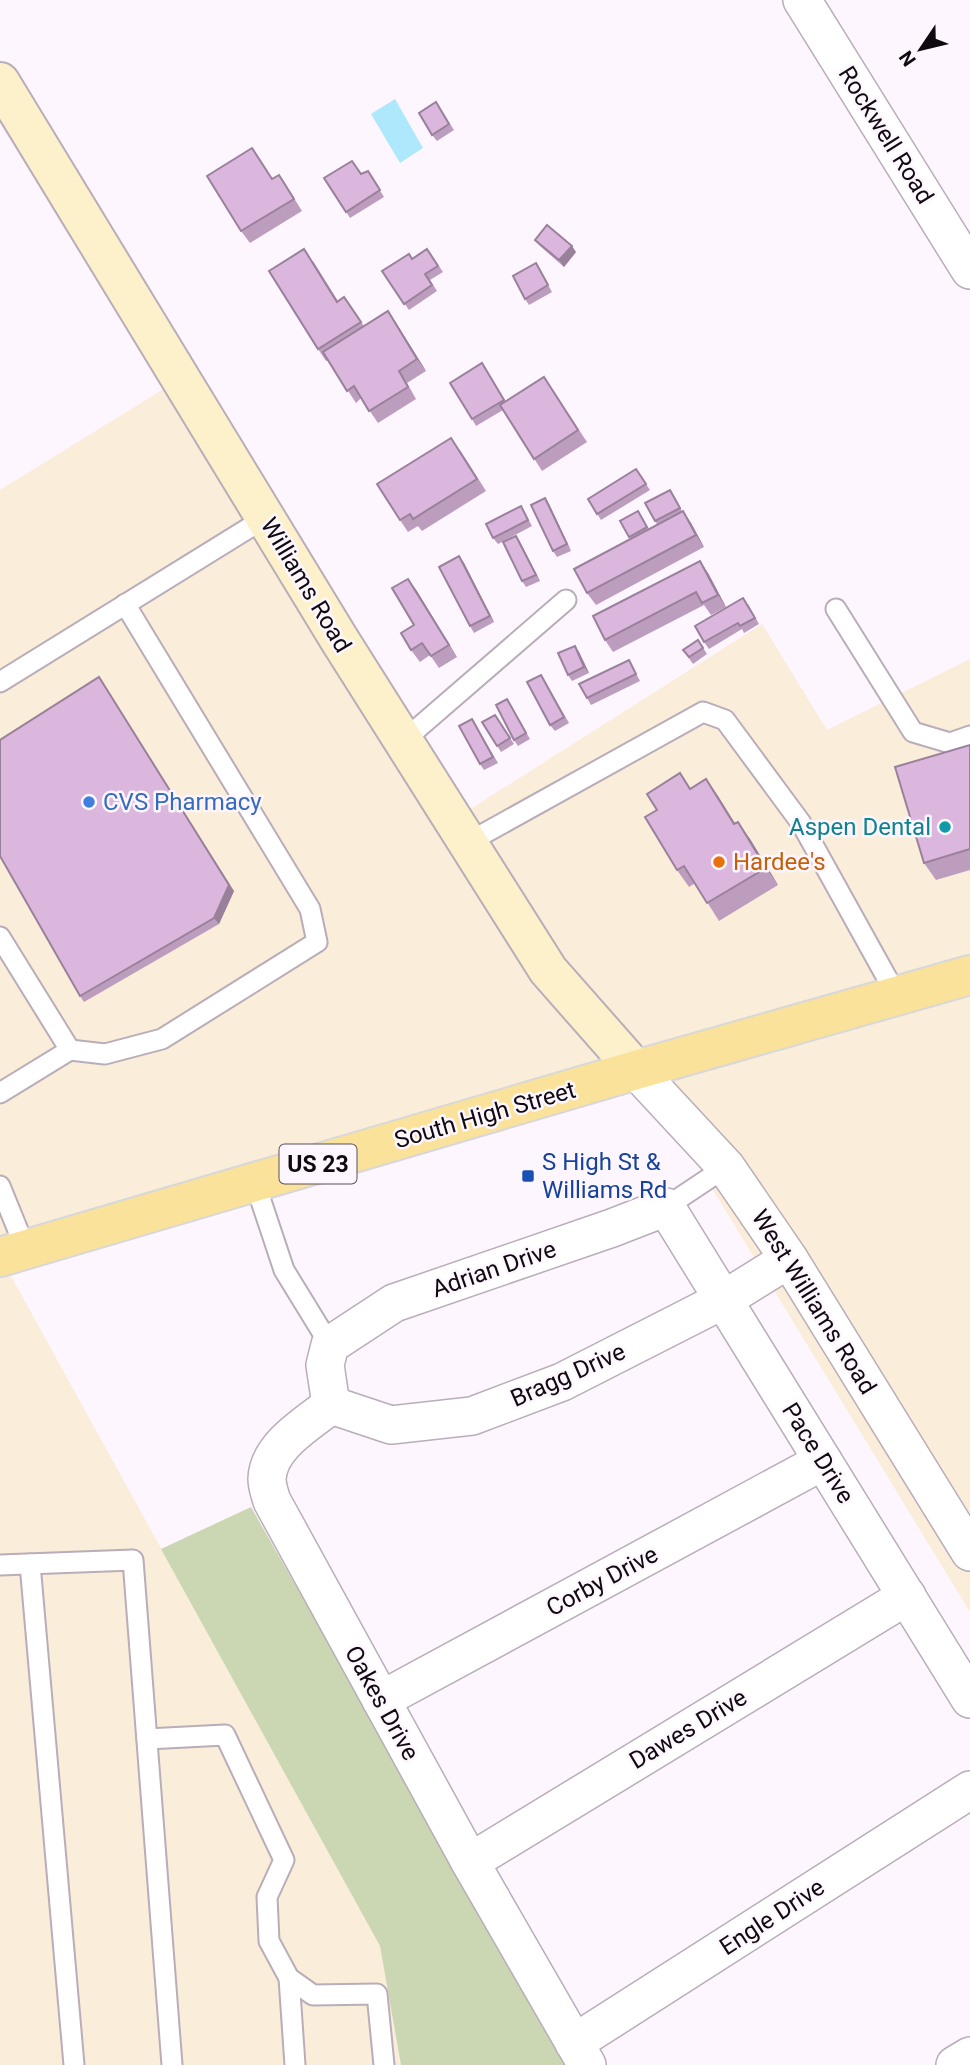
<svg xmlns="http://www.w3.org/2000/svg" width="970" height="2065" font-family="Roboto,sans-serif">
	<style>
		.commercial { fill: #faedd9 }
		.green { fill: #cbd6b2 }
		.water { fill: #aee8fc }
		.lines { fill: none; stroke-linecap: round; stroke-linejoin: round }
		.lane-casing { stroke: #b9adb9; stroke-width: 23 }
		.street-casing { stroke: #b9adb9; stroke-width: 40 }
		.secondary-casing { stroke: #b9adb9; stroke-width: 42 }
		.primary-casing { stroke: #d8d8d9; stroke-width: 42 }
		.lane { stroke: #fff; stroke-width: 19 }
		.street { stroke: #fff; stroke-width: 37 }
		.secondary { stroke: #fdf1cc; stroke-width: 38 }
		.primary { stroke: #fbe29a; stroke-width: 38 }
		.wall { fill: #bc9dbe }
		.shaded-wall { fill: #99809b }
		.building { fill: #dbb7dd; stroke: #99809b; stroke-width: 2 }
		.shop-dot { fill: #3f7fe0; stroke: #fef6fe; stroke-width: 2.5 }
		.culture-dot { fill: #0f9aa8; stroke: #fef6fe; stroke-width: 2.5 }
		.food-dot { fill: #e8710a; stroke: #fef6fe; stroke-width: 2.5 }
		.transit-dot { fill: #1a4fb4; stroke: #fef6fe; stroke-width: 2.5 }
		.labels { text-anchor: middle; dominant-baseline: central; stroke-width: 5; stroke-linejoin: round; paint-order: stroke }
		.shield { fill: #fef6fe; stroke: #565157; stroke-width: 2 }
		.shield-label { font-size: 23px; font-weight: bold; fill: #0e0a0f }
		.street-label { font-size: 24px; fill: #0e0a0f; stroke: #fef6fe }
		.shop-label { font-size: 24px; fill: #366cbe; stroke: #fef6fe; text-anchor: start }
		.culture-label { font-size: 24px; fill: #0d838f; stroke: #fef6fe; text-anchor: end }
		.food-label { font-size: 24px; fill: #c56008; stroke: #fef6fe; text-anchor: start }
		.transit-label { font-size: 24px; fill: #164399; stroke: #fef6fe; text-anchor: start }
	</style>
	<rect width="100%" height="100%" fill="#fef6fe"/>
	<!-- commercial -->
	<path class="commercial" d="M170,385L442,827L762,624L827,730L970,659V1612L635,1062L11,1276L380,1946L401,2065H0V490Z"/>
	<!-- green -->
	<path class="green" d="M251,1507L568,2065H401L380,1946L161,1549Z"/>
	<!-- water -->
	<path class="water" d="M395,99L423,148L400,163L371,114Z"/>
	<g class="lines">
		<defs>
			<g id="lane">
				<path d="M836,609L913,732L950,743L970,736"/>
				<path d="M0,682L265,518"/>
				<path d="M403,741L566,600"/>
				<path d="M467,843L703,712L725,720L801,823L897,996"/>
				<path d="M0,937L70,1050"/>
				<path d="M0,1093L70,1050L105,1054L162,1039L317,942L310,909L125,604"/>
				<path d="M255,1183L284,1270L330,1345"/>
				<path d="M0,1186L26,1250"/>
				<path d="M666,1207L726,1167"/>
				<path d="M30,1564L74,2065"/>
				<path d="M0,1565L133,1560L172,2065"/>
				<path d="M147,1739L225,1735L284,1860L267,1897L269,1941L289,1978L313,1995L377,1994L384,2065"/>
				<path d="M289,1978L295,2065"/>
			</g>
			<g id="street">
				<path d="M802,0L970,270"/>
				<path d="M636,1070L726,1167L789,1259L970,1552"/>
				<path d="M331,1405L391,1425L472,1416L562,1382L723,1300L789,1259"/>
				<path d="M381,1700L823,1461"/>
				<path d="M470,1862L907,1596"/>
				<path d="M574,2043L970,1790"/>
				<path d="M587,2065L470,1862L272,1501C270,1495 267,1486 267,1479C268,1446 307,1424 331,1405L325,1365L330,1345L394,1303L612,1228L666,1207L970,1699"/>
				<path d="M955,2065L970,2056"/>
			</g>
			<path id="secondary" d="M0,82L339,639L548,970L636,1070"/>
			<path id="primary" d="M0,1257L636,1070L970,975"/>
		</defs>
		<!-- lane casing -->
		<use href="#lane" class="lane-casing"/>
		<!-- street casing -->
		<use href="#street" class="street-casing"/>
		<!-- secondary casing -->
		<use href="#secondary" class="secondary-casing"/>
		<!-- primary casing -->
		<use href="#primary" class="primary-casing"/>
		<!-- lane -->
		<use href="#lane" class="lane"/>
		<!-- street -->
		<use href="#street" class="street"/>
		<!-- secondary -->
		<use href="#secondary" class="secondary"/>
		<!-- primary -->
		<use href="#primary" class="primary"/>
	</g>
	<!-- wall -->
	<g class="wall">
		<path d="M436,102L454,130L437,141L432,135Z"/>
		<path d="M252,148L272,179L287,187L302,211L250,243L241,231Z"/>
		<path d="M368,171L384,197L350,218L324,178L361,174Z"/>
		<path d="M535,240L576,252L564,267L540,246Z"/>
		<path d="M427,249L443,272L430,280L437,291L409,310L382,271L413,259Z"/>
		<path d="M313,261L338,301L344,297L364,326L396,323L426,371L407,383L416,399L378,423L361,398L356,403L328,360L326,361L318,349Z"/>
		<path d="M536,263L552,292L529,305L525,299Z"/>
		<path d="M486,370L505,401L544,377L587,442L542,471L503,410L476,426L472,419Z"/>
		<path d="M460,450L486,491L422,531L418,526L408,532L400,520Z"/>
		<path d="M636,469L650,490L601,520L588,499Z"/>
		<path d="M674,496L682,511L691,523L704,547L596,605L587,593L630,539L620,521L642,517L649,529L657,524L655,521Z"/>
		<path d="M549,504L571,551L557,557L553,551Z"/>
		<path d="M521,506L532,526L498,544L493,538Z"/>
		<path d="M516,536L540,581L526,587L522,581Z"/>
		<path d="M459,556L464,563L494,622L474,633L470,626Z"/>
		<path d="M708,573L726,607L711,615L704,605L613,652L605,640Z"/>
		<path d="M408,579L457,657L439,668L430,655L420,662L411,650L414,625Z"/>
		<path d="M748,604L759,624L744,633L742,629L709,649L704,642Z"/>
		<path d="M698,640L707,654L693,664L683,650Z"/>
		<path d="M579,652L589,673L572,681L568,675Z"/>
		<path d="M629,660L640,681L591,705L587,698Z"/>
		<path d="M545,681L569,723L555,731L550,725Z"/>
		<path d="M507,699L530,739L518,746L514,740Z"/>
		<path d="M495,715L514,744L501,752L482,722Z"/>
		<path d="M472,719L498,763L484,770L480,764Z"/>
		<path d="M970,745V870L936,880L924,863Z"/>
		<path d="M706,779L735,824L750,839L778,885L719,921L695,883L689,887L677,870L691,788Z"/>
		<path d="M234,891L219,924L84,1002L80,996Z"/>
	</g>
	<!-- shaded-wall -->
	<g class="shaded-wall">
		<path d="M572,246L576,252L564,267L559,260Z"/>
		<path d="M388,311L396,323L426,371L417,359Z"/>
		<path d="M545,498L549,504L571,551L567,544Z"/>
		<path d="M683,511L691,523L704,547L696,535Z"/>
		<path d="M516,536L520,542L540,581L536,575Z"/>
		<path d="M459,556L464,563L494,622L490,616Z"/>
		<path d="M700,561L708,573L726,607L718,595Z"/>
		<path d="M408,579L417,591L457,657L449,645Z"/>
		<path d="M575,646L579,652L589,673L584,667Z"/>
		<path d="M103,684L234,891L219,924L214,918Z"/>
		<path d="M706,779L718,796L746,841L734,824Z"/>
		<path d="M738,822L750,839L778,885L766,868Z"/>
	</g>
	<!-- building -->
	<g class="building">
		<path d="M436,102L449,124L432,135L419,113Z"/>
		<path d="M252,148L272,179L279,175L294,199L241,231L207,176Z"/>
		<path d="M352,161L361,174L368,171L380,190L346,212L324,178Z"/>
		<path d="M547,225L572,246L559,260L535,240Z"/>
		<path d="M304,249L337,302L344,297L361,322L318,349L269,271Z"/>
		<path d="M427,249L438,266L425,274L432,285L404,304L382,271L409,254L412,259Z"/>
		<path d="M536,263L548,285L525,299L513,276Z"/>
		<path d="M388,311L417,359L399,371L408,387L369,411L354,386L347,391L323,352Z"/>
		<path d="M482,363L504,400L472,419L450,383Z"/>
		<path d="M544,377L578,430L534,459L500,405Z"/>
		<path d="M451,438L477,479L413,519L410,514L400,520L377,484Z"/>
		<path d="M636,469L646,484L597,514L588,499Z"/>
		<path d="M670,490L680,508L655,521L645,503Z"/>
		<path d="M545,498L567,544L553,551L531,505Z"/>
		<path d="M521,506L528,520L493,538L486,524Z"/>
		<path d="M638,511L647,527L629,537L620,521Z"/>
		<path d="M683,511L696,535L587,593L574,569Z"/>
		<path d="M516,536L536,575L522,581L503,542Z"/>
		<path d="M459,556L490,616L470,626L439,567Z"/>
		<path d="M700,561L718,595L702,603L696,592L605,640L593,616Z"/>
		<path d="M408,579L449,645L431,656L422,643L411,650L401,633L414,625L392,588Z"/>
		<path d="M743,598L755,618L740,626L738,623L704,642L695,626Z"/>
		<path d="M698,640L703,648L689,657L683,650Z"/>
		<path d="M575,646L584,667L568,675L558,653Z"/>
		<path d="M629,660L636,674L587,698L579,684Z"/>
		<path d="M541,675L564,717L550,725L527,682Z"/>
		<path d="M99,677L229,885L214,918L80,996L0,856V740Z"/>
		<path d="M507,699L526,733L514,740L496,705Z"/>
		<path d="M495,715L510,738L497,746L482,722Z"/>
		<path d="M472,719L493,757L480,764L459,726Z"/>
		<path d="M970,745V849L924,863L895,767Z"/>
		<path d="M680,773L690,789L706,779L734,824L738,822L766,868L707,903L684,866L677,870L645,817L657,810L647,794Z"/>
	</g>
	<!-- markers -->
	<circle class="shop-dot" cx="89" cy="802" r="7"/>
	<circle class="culture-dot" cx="945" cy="827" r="7"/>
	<circle class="food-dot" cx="719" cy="862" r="7"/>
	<rect class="transit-dot" x="521" y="1169" width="14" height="14" rx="3.5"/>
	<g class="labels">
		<!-- shield labels -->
		<rect class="shield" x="279.5" y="1144.5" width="77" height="39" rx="5"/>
		<g class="shield-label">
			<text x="318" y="1164">US 23</text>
		</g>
		<!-- street labels -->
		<g class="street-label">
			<text transform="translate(886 135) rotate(58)">Rockwell Road</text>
			<text transform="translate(306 585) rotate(59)">Williams Road</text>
			<text transform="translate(485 1115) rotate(-16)">South High Street</text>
			<text transform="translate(494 1269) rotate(-19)">Adrian Drive</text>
			<text transform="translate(814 1302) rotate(58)">West Williams Road</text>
			<text transform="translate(568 1375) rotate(-24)">Bragg Drive</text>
			<text transform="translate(818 1453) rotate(58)">Pace Drive</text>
			<text transform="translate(602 1581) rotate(-28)">Corby Drive</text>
			<text transform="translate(382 1703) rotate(61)">Oakes Drive</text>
			<text transform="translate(688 1729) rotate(-31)">Dawes Drive</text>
			<text transform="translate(772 1917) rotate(-33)">Engle Drive</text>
		</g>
		<!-- shop labels -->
		<g class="shop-label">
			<text x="103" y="802">CVS Pharmacy</text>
		</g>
		<!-- culture labels -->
		<g class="culture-label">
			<text x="931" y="827">Aspen Dental</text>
		</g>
		<!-- food labels -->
		<g class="food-label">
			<text x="733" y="862">Hardee's</text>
		</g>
		<!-- transit labels -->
		<g class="transit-label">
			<text x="542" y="1162">S High St &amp;<tspan x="542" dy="28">Williams Rd</tspan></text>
		</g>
	</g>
	<!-- north arrow -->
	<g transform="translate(921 49) rotate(235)" stroke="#fef6fe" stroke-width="5" paint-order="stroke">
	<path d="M0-5L12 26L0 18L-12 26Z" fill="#0e0a0f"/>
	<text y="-10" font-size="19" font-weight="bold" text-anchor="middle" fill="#0e0a0f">N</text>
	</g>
</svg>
